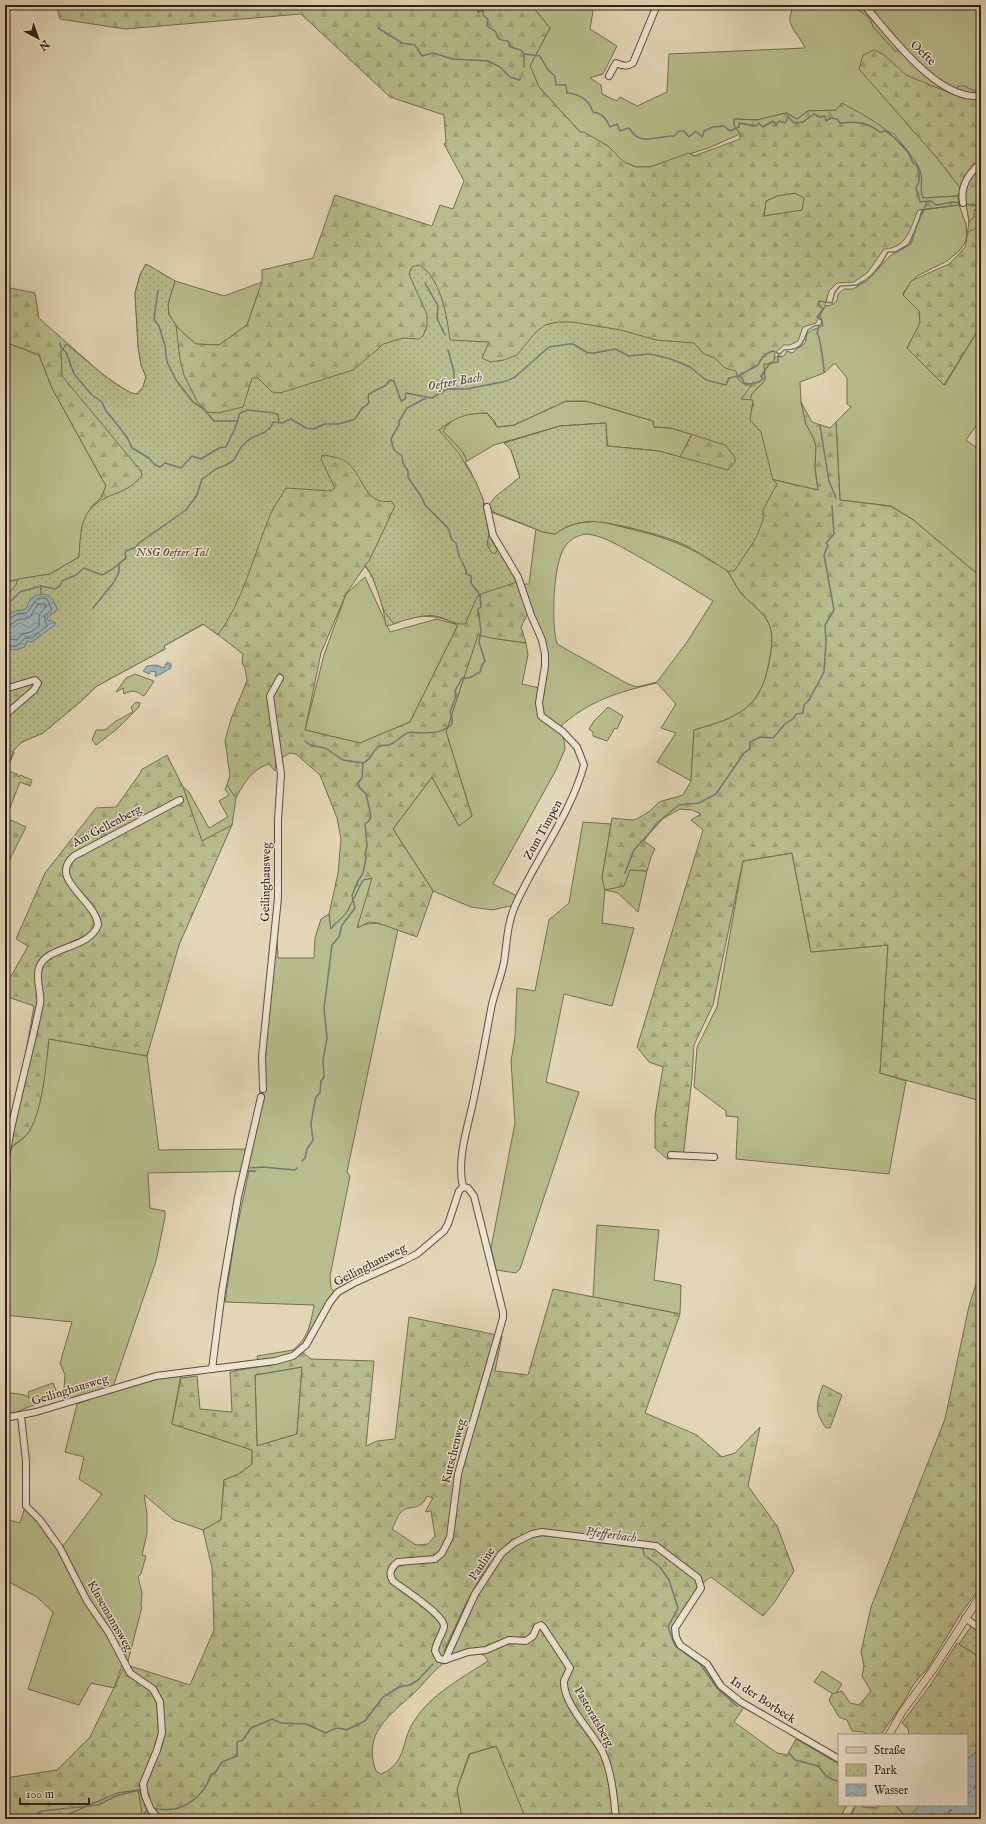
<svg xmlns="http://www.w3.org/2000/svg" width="986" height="1824" font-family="'IM FELL English',serif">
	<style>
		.grass { fill: #b7bd8c; stroke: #746e52; fill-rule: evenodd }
		.forest { fill: url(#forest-firs); stroke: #746e52; fill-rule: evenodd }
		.park { fill: url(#park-dots); stroke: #746e52 }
		.water { fill: url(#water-waves); stroke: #727a79 }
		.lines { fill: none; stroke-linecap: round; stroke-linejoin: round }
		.shore { stroke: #676a69; stroke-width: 1 }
		.stream { stroke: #727a79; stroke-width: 1.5 }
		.ferry { stroke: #524c49; stroke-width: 1; stroke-dasharray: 5 4; stroke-linecap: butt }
		.minor-casing { stroke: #5e4d40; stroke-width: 8 }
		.major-casing { stroke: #321f18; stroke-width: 8 }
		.minor { stroke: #ede4d0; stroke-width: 6 }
		.major { stroke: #e3d6b6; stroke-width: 7 }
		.labels { text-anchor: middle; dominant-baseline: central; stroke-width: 3; stroke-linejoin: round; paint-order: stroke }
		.street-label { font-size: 12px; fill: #321f18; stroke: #ede4d0 }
		.park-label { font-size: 12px; font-style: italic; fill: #534635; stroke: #ede4d0 }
		.water-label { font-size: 13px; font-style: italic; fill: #524c49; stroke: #ede4d0 }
	</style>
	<defs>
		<pattern id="forest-firs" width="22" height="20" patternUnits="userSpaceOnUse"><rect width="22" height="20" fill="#b7bd8c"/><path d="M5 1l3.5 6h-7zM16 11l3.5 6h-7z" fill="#9ea278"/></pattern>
		<pattern id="park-dots" width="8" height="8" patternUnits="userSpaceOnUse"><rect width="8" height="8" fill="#b7bd8c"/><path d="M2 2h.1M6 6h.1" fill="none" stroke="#9ea278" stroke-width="1.8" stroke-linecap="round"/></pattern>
		<pattern id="water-waves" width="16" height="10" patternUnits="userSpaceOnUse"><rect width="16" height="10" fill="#9cb6ba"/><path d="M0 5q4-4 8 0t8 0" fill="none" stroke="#809396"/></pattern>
	</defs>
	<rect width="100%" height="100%" fill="#e3d6b6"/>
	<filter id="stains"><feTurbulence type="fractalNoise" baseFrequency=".005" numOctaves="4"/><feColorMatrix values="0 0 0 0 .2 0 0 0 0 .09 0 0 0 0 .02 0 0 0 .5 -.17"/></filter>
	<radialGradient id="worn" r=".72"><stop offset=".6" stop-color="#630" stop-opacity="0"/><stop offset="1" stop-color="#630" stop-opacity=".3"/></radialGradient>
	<!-- grass -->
	<g class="grass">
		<path d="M531,5H594L590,29L617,46L603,74L590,78L601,85L602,94L617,101L620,97L637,106L667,92L669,54L805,48C797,30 782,25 795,5H862L913,63L978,104L963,185L958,196L923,198L921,193V174L917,165L907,150L894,134L836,110L808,111L797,119L786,113L757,120L734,119V125L740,134L711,147L650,167H636L624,162L608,146L580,132L539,87L530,66L550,28Z"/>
		<path d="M867,5H981V91L962,92L945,83L922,67Z"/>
		<path d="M981,191V238L966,242L967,236L965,243L959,251L947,261L917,276L903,293L919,311L920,323L907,348L945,385L981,325V419L966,440L981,451V577L912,519L891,506L840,500L836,422L851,407L847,404V378L835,363L824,373L800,382L801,402L806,424L813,437L816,446L815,468L818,490L770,479L747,419L751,395L765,380L764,364L774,360L775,357L784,356L787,351L792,353L805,343L807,334L812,330L823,326L820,314L825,306C834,305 837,304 838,294L844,289H853L867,281L890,256L911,244L922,210L959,205L966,224L967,235L969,222L966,202Z"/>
		<path d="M795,193L805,198L802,211L764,216L766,201L777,196Z"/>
		<path d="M175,281L224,296L262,282L247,325L219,345L196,344C185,334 167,322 168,305C169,297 173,288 175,281Z"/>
		<path d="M5,342L39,355L52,388L106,486L101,498L92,506L82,527L79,557L50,574L5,582Z"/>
		<path d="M566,401H586L653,421L654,427L671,428L692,434L680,458L659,451L607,446L606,423L560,426L494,445L467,461L462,451L443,431C453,415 469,413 487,413L497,427L514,425Z"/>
		<path d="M597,521C637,530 676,538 711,560C716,564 722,566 726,570C732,576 736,586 741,593C749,603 762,610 768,622C774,634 772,645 770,657C762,708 740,717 694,730L691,781L657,762L676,733L661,728L676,704L657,683C621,691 587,701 559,728L563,732L565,749L556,770L493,884L519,897L515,905L492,910L471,907L433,891L393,829L432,777L459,826L472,816L446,732L478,634L491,638L526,643L528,655L522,684L539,688L546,667L524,584H529L536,528C549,535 562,528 575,524C582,522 590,522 597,521ZM587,534C602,536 614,543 627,550C656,566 684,583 713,601L687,642L657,682L637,687L628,684L557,644C551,624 553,566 564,548C569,540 577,535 587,534Z"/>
		<path d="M365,577L390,632L437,619L458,625L410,722L360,743L305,730L324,655L346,594Z"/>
		<path d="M135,674L154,681L145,695L143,696C136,690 132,690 124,694L123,688L116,692L126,678Z"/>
		<path d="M136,702L140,703L139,707L117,729L96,745L92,740L96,730H105L116,721L133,712L131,707Z"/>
		<path d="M608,707L623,716L617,729L615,728L607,741L593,736V732L589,729L594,721Z"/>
		<path d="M227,785L236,798L232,825L202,842L183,787L189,792L209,828L228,817L219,801L229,795L225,789Z"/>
		<path d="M583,822L611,824L602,878L630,870L647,871L638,912L618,893L605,890L602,923L634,928L612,1006L564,994L546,1082L579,1092L520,1269L516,1273L496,1270L491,1248L515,1123L511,1061L515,1037L517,988L535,991L549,920L569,903Z"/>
		<path d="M792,853L811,952L888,945L880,1073L906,1081L889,1174L736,1159L738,1117L726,1116V1111L694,1087L697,1047L717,1007L743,861Z"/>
		<path d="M373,878L358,927C374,920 381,924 398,929L347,1172L350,1176L330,1276L331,1288L335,1292L308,1341L293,1355L258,1362L257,1356L293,1350C308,1338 311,1323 314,1305L225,1302L235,1237L249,1171H256L148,1173L150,1208L165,1211V1217L156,1261L114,1384V1388L63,1401L65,1375L60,1363L72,1322L5,1315V1201L9,1185L7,1162L12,1147L23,1139L30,1130L34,1118L42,1093L49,1039L147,1056L159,1150L246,1149L262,1083L274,935L277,939L278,958H314L315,938L321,919L329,914L331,929L347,912L363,880Z"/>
		<path d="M597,1225L659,1230L654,1280L681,1285L680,1314L593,1297Z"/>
		<path d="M302,1367L297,1434L257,1446L255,1375Z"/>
		<path d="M181,1374L172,1424L252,1450V1464L239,1474L224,1480L221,1520L203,1530L174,1520L144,1495L147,1513V1533L142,1555L146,1556L141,1574L138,1577L142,1593L141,1606L142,1607L127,1665H122L114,1688L91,1683L79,1705L28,1689L53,1612L37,1597L5,1580V1519L20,1523L25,1507L60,1550L102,1494L79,1479L84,1457L65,1452L77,1404L135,1382Z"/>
		<path d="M53,1383L58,1395L14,1413L5,1414V1392L25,1395L29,1398L28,1392Z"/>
		<path d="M822,1671L842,1684L835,1695L814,1682Z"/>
		<path d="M497,1746L526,1819H462L457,1789L470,1754Z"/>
		<path d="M139,1790L142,1812L135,1819H48L64,1816L117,1793Z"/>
	</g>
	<!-- forest -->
	<g class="forest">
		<path d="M56,5H531L550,28L530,66L539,87L580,132H584L608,146L624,162L636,167H650L689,153L694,156L740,139V134L734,125V119L757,120L786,113L797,119L808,111L836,110L842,103C868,117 887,127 906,150C912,157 919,165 921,174C923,182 919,190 923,198L958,196L959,205L918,210C910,228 908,248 884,249L868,272L854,282L837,283L829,291L825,306L816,323L803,327L798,341L790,345H784L775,353L774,360L771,364H764L765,380L751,395L750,403L754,404L747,419L770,479L818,490L815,468L816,446L813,437L806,424L801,402L812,422L830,428L836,422L840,500L890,506L912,519L981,577V1101L880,1073L888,945L811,952L792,853L743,861L713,1005L694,1045L692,1078L683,1158L667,1159L655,1148V1116L663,1067L649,1062L637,1047L703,830L691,820L701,814L692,810L680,809L657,822L644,841L655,849L651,857L647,871L630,870L624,886L605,890L602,878L612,818L632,820L637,819L650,811L659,802L683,795L691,781L694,730C739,717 762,709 770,657C772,645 774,634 768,622C762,610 749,603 741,593C736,587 732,577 727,570C723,566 716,564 711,561C683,542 651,533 618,526C612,524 604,522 598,521C583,520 566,525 555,534L543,532L483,509L492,541L514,577L528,613L521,627L526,643L491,638L478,635L446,732L472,816L459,826L432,777L393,829L433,891L417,937L378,923L369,922L357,928L372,878L363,880L347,912L331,929L329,914L338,873L341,839L337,818L320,775L296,754L290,753L276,761L275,771L269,764C252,769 244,783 236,798L227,785L230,776L225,740L231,719L247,681L245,668L242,663L243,654L204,624L164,646L165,649L97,686L79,703L43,733L22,742L13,751L14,753L6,770L17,774L19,777L20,775L32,780L30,786L20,782L8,813L5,811V582L50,574L79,557L82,527L92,506L101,498L106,486L52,388L39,355L5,342V287L35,293L39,318L102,374L130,393L137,394L143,387L146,377L141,365L138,346L135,293L140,275L146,264L175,281C173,288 169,297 168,305C166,322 185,334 196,344L219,345L247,325L262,282V270L313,258L335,195L432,226L440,205L453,209L464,181L444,144L446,143L444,115L390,97L301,14L125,29L60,19ZM795,193L804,198L802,210L764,216L766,201L777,196ZM566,401H586L653,421L654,427L671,428L692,434L680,457L659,451L607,446L606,423L560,426L504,443L511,450L520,478L490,507L485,505L471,472L465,462L467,461L462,451L443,431C453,415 469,413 487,413L494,420L497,427L514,425ZM365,566C378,583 383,606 386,626C394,625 399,621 407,619C426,614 440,616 458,625L410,722L360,743L305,730L321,653L346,594Z"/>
		<path d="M851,5H861L901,51H895L873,27C871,15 859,12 851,5Z"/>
		<path d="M874,50L883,54L906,75L955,95L958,86H964L975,91L981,84V210L979,209L974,210V217L969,222L966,202L961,189L937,158L859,69L863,55Z"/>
		<path d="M981,226V325L944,385L907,348L920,323L919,311L903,295L911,281L949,264L958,255L965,247L968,232Z"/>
		<path d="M167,755L183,787L202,841L232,825L179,945L147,1056L49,1039C46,1066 43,1107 30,1130C26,1138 16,1141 12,1147C9,1151 8,1158 7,1162L34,1006L5,996V987L28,946L16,939L45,873L96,808L116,807L141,772V770Z"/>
		<path d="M11,820L26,827L5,869V832Z"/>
		<path d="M981,1268V1586L960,1615L926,1671C915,1680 911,1689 904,1701C897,1713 888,1723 881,1735H866L864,1732L852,1731L847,1720L839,1717L829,1700L832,1694L842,1691L850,1703L859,1705L871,1691L862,1676L864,1666L861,1652L871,1607L945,1419L969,1306Z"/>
		<path d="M553,1289L680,1314L645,1413L697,1435L722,1457L735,1453L760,1427L748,1486L777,1526L794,1571L774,1603L763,1616L711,1577L705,1581L673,1628L679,1647L703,1665L719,1687L744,1707L734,1722L777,1753L787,1755L796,1739L839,1764V1805H848L841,1819H526L496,1746L469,1754L457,1789L462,1819H135L142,1812L138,1790L117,1793L64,1816L48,1819H5V1778L57,1770L90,1737L124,1667L127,1665L190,1685L214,1630L212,1568L203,1530L221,1520L224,1480L239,1474L252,1464V1450L172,1424L181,1378L197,1376L200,1409L232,1412L230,1372C255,1366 281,1367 302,1352L311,1359L374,1361L366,1446L377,1441L395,1439L409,1317L502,1336L495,1371L528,1375ZM302,1367L297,1434L257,1446L255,1375ZM427,1496L433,1498L425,1512L431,1511L435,1536L428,1544L416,1545L392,1529C395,1524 397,1516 401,1512C410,1504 420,1512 427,1496ZM479,1653L485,1656L488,1661C462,1678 431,1694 414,1721C401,1740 407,1764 381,1774L376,1771C362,1734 389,1716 413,1694C428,1680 439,1661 460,1655C466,1654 473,1654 479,1653Z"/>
		<path d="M823,1385L842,1395L830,1428H826C814,1411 816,1404 823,1385Z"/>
		<path d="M957,1643L981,1658V1748L967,1759V1735H909L908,1729L902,1723L931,1684Z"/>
		<path d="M856,1805H920L906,1819H850Z"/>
	</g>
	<!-- park -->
	<g class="park">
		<path d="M146,264L175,281L168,304L169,315L176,325L180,360L184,375L197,401L207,412L218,413L243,407L252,378H258L272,392L280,393L353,370L377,350L383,344L403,338L419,339L423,336L427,326V315L409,274L412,267L419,265C441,277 447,317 450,340L489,342L482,358L490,362L504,360L517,355L535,333L545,325L558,322H572L621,330L656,340L694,343L704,354L715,358L725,368L736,371L738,379L745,385H752L741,399L753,400L750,420L761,432L773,480L777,484L763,510V520L756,538L735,570L729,572C715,563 700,553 685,545C666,536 620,524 598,522C584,520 566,525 555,534L543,532L486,509L495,497L520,477L511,450L504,443L560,426L606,423L607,446L659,451L728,470L735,462V457L725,445L671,428L654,427L653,421L586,401H566L514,425L497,427L494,420L487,413C467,413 455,417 439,430L458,452L476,482L483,499L489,534L487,545L491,552L495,554L498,549L501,552L517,582L478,595L465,624C453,625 445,617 435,616C424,614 404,620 394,624L384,611L373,578L365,565L369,561L395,506L391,501C366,506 363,477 349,464C343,458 331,456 322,455L321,459L335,488L331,491L286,488L284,491C279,500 272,509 269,518C253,557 243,601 218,635L203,624L164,646L165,649L97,686L79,703L43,733L22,742L13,751L11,760L5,761V716L34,691L38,681L5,688V597L16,585L18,579L50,574L79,557C81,523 81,506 117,493C127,489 136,484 142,475L141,471L62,376L61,352L66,344C81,355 121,393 137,394L143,387L146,377L141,365L138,346L135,293L140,275Z"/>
		<path d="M972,1625L981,1632V1658L959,1644Z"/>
	</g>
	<!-- water -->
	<g class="water">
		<path d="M41,594C51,594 54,600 57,609L55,612L47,618L48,620L55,622V625L32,642L27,641L25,647C19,649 11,652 5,647C5,635 1,618 13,612C18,609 22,611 26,609C29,600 32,596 41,594Z"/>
		<path d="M167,662L171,664V668L157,676H155L156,672L151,671L149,674L143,671L147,666L156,665L164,668Z"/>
		<path d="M981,1748V1814L977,1819H906L920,1805H967V1759Z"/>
	</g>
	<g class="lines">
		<!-- shore -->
		<g class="shore">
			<path d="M5,621L17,614L26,613C34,607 33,595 47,599L52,610L44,616L47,626L32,638H25C16,647 19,647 5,645"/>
			<path d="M5,626L10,625L19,619H25L30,617L38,604H45L46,607L39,615V626L31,632L22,634L17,640L5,639"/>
		</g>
		<!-- stream -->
		<g class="stream">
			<path d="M476,5L478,12L483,10V15L488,19L487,26L496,32C497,40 501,40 508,41L510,47L521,50L524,54L540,56L548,70L555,76L556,85H566L567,93C580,94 589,100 593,112C603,114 606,118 610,127L617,124L620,131L629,128C641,148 656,135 674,136L679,131H684L689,137L696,131L702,137L704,131L713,127L724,126L730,131L739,127V123L756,126L759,123L763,127L773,121L776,125L779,121L785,123L788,117L794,123L803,122L814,114L819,117L825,116L826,121L831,118L837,119L840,123C856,121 867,122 880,132L885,131L894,137L908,152L913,163L917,166L919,172V182L916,188L920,202L931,201L936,205L953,202L960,203"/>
			<path d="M378,28L402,43L415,45L422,56L433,53L453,59L488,61L500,67L510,77L519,80L521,78"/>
			<path d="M524,54V67"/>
			<path d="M964,204L981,206"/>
			<path d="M425,283L438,306L437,318L445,335"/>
			<path d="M158,290L154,319L159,326L165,346L167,362L176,380L193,402L204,409L214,421H238"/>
			<path d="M819,326L817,333C820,336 824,366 824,372"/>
			<path d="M60,343L61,348L66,352L74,374L92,395L102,402L106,411L127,437L132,448L149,458L155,465L160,467L165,463L181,468L192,456L201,459L219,448L226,447L235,428L240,413L248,410L274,413L278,415L279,422"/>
			<path d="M448,350L454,372V389"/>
			<path d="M738,376L758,365C761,358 766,353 773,351L779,354"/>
			<path d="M820,426L829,481L836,498"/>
			<path d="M41,594V586"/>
			<path d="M5,607L20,592L41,586L55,589L60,586L62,581L76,575L84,568L102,575C110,572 119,564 126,558L125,554L126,551L136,547L139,543L186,510L197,495L202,479L216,469L226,465L234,460L241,447L251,438L265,432L271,427L273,422L282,423L291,419L306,428L314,429L324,424H339L355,419L362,408L367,405L369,402L368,397L369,394L386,385L390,380L394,381L401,401L405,399L406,393L432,398L447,389H467L507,381L515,377L549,347L569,344H573L588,353H594L615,349L629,356L650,354L671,359L690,367L706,380L726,385L729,378L738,376L742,378L744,383C749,385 759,383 763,379L761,376L770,363L778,362V356L784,350C801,350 803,344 808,330L814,326L821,325L822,320L817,317L823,309L818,305L819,301L832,303L835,292L840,286L857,285L864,281L872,275L881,264L888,252H896L909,244L927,202"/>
			<path d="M93,608L114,582L119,572V565"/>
			<path d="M305,741L310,745L325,748L343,760L363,763"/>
			<path d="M625,873L634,850L664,817L679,805L699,803L716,794L744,753L750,749V742L760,737L773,738L785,724L794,718L796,714L803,713L804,705L809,700L824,672L826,642L825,625L834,610L824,555L828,545L826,543L834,534L832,506"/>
			<path d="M302,1161L305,1158L307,1149L313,1140L311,1124L314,1106L316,1097L320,1093L321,1081L324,1077L323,1060L327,1038L324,1009L332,945L339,937L342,925L355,908L352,895L358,881L363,873L366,858L365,854L367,846L365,824L369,821L371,816L366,794L359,787L358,783L362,778L363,763C374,757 370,754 377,748C382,744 384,746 389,745C397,742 402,734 411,732C414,732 417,733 420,733C432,733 443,733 452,724V718L450,712L456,696L455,691L462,678H469L480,672L482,665L485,661L479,642L481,631L478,609L481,607L480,595L471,583V576L466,574V570L459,556L456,543L452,540L448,528L425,505L422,498L408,477V471L403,463L402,456L394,450L391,440L393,435L399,425V421L407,408L426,398"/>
			<path d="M250,1168L262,1167L295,1170L297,1168"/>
			<path d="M597,1542L643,1548L644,1555L659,1566L669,1580L678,1608L668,1627L675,1646L700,1664L717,1688L737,1706"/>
			<path d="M444,1652C462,1612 479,1569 513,1539"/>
			<path d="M789,1753L795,1760L818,1766L827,1777L839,1782"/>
			<path d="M860,1805L863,1807L877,1808L880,1805"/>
			<path d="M895,1805L908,1819"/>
			<path d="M153,1809C160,1809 168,1810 175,1809C192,1805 207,1790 211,1774L215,1773L222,1762L237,1756V1742L243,1740L251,1728L272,1719L281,1723L306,1724L326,1733C332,1729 339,1726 346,1730L365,1721L383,1697L399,1687L410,1685L418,1680L433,1664"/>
			<path d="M29,1819L42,1811L98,1805L116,1796L139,1790L147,1810L141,1819"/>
		</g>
		<!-- ferry -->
		<g class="ferry">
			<path d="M967,1795L981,1781"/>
			<path d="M942,1819L956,1805"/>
		</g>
		<defs>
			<g id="minor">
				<path d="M864,5C890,34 937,101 981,96"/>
				<path d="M609,76L616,63C623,66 627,67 633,63L657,5"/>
				<path d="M963,203C960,187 969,173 981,163"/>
				<path d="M5,689L35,680L38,683L34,690L5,715"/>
				<path d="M263,1089L262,1056L278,898V820L281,774L270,696L280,678"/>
				<path d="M671,1155L714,1157"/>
				<path d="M463,1187L468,1188L474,1196L503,1312V1318L458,1474L450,1537L442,1553L435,1559L398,1562C391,1567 388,1574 393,1581C403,1589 445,1615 444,1627C442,1635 436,1642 435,1651L439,1659L445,1660L468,1652L486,1650L509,1640L526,1641L533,1636L537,1627L541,1625L543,1627L570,1668L564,1681C563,1705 593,1732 603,1753C612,1773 614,1798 616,1819"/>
				<path d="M463,1187C457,1162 466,1132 472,1107C479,1074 485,1042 491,1009C494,993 501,978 504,962C507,943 507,924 515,906C536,858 570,816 584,765L577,747L563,732L541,716L539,703L545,666V654L542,640L531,615L518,577L493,535L487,507"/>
				<path d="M5,1197C9,1184 6,1174 6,1161C6,1153 9,1143 10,1134C19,1091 31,1048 40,1004C42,992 35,980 39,968C46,945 89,950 98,925C96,900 47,879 74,856L180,800"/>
				<path d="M212,1369L222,1291L238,1197L261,1097"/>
				<path d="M21,1416L26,1461V1506L40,1520L60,1548L87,1601L109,1633L130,1673L153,1689L160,1702L162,1733L157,1750L143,1784L145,1796L151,1810L159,1819"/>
				<path d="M5,1418L36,1412L156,1376L275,1361L293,1356L306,1345L330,1302L338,1292L356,1282L403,1261L417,1254L444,1231L448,1224L459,1191L463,1187"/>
				<path d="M965,1618L981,1629"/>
				<path d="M445,1660L475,1594L501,1554L514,1543L532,1534L542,1532L656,1546L698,1578L701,1588L675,1628L676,1637L680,1645L707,1664L721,1686L741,1702L839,1759"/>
			</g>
			<g id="major">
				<path d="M889,1735L902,1712L932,1671L981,1595"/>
				<path d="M844,1819L851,1805"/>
			</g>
		</defs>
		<!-- minor casing -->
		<use href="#minor" class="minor-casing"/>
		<!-- major casing -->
		<use href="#major" class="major-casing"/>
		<!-- minor -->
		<use href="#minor" class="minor"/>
		<!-- major -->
		<use href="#major" class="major"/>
	</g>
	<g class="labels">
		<!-- street labels -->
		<g class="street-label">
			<text transform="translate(923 53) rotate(44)">Oefte</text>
			<text transform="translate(107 826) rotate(-28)">Am Gellenberg</text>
			<text transform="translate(543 830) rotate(-61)">Zum Timpen</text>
			<text transform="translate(266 882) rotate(-89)">Geilinghausweg</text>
			<text transform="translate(370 1265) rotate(-27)">Geilinghausweg</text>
			<text transform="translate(70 1390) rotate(-17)">Geilinghausweg</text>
			<text transform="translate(454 1451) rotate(-76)">Kutschenweg</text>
			<text transform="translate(482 1564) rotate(-56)">Pauline</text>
			<text transform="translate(110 1616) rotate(60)">Klusemannsweg</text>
			<text transform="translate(763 1700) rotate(33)">In der Borbeck</text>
			<text transform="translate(594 1717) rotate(60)">Pastoratsberg</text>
		</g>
		<!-- park labels -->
		<g class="park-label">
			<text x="172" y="552">NSG Oefter Tal</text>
		</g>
		<!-- water labels -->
		<g class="water-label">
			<text transform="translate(455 382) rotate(-10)">Oefter Bach</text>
			<text transform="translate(611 1535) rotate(8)">Pfefferbach</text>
		</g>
	</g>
	<!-- margin -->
	<rect width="986" height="1824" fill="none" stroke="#e3d6b6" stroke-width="20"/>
	<rect x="6" y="6" width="974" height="1812" fill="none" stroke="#321f18" stroke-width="2"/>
	<rect x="10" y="10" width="966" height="1804" fill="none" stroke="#321f18"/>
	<!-- legend -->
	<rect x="838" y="1734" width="130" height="72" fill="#ede4d0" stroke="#a29586"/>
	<rect x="846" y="1747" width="20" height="6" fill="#e3d6b6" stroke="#a29586"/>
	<text x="874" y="1754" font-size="12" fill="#321f18">Straße</text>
	<rect x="846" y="1764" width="20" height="12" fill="url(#park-dots)" stroke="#a29586"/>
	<text x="874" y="1774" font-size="12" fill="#321f18">Park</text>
	<rect x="846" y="1784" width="20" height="12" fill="url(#water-waves)" stroke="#a29586"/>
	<text x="874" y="1794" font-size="12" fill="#321f18">Wasser</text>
	<!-- north arrow -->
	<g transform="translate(38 38) rotate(139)" stroke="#ede4d0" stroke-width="3" paint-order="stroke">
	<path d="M0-3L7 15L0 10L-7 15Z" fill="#321f18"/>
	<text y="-6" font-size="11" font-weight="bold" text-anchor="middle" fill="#321f18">N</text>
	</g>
	<!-- scale -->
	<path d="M20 1798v6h69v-6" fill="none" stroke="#321f18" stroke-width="2"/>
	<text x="26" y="1798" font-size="12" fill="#321f18" stroke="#ede4d0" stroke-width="3" paint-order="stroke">100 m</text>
	<rect width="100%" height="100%" filter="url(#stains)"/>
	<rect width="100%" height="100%" fill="url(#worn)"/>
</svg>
